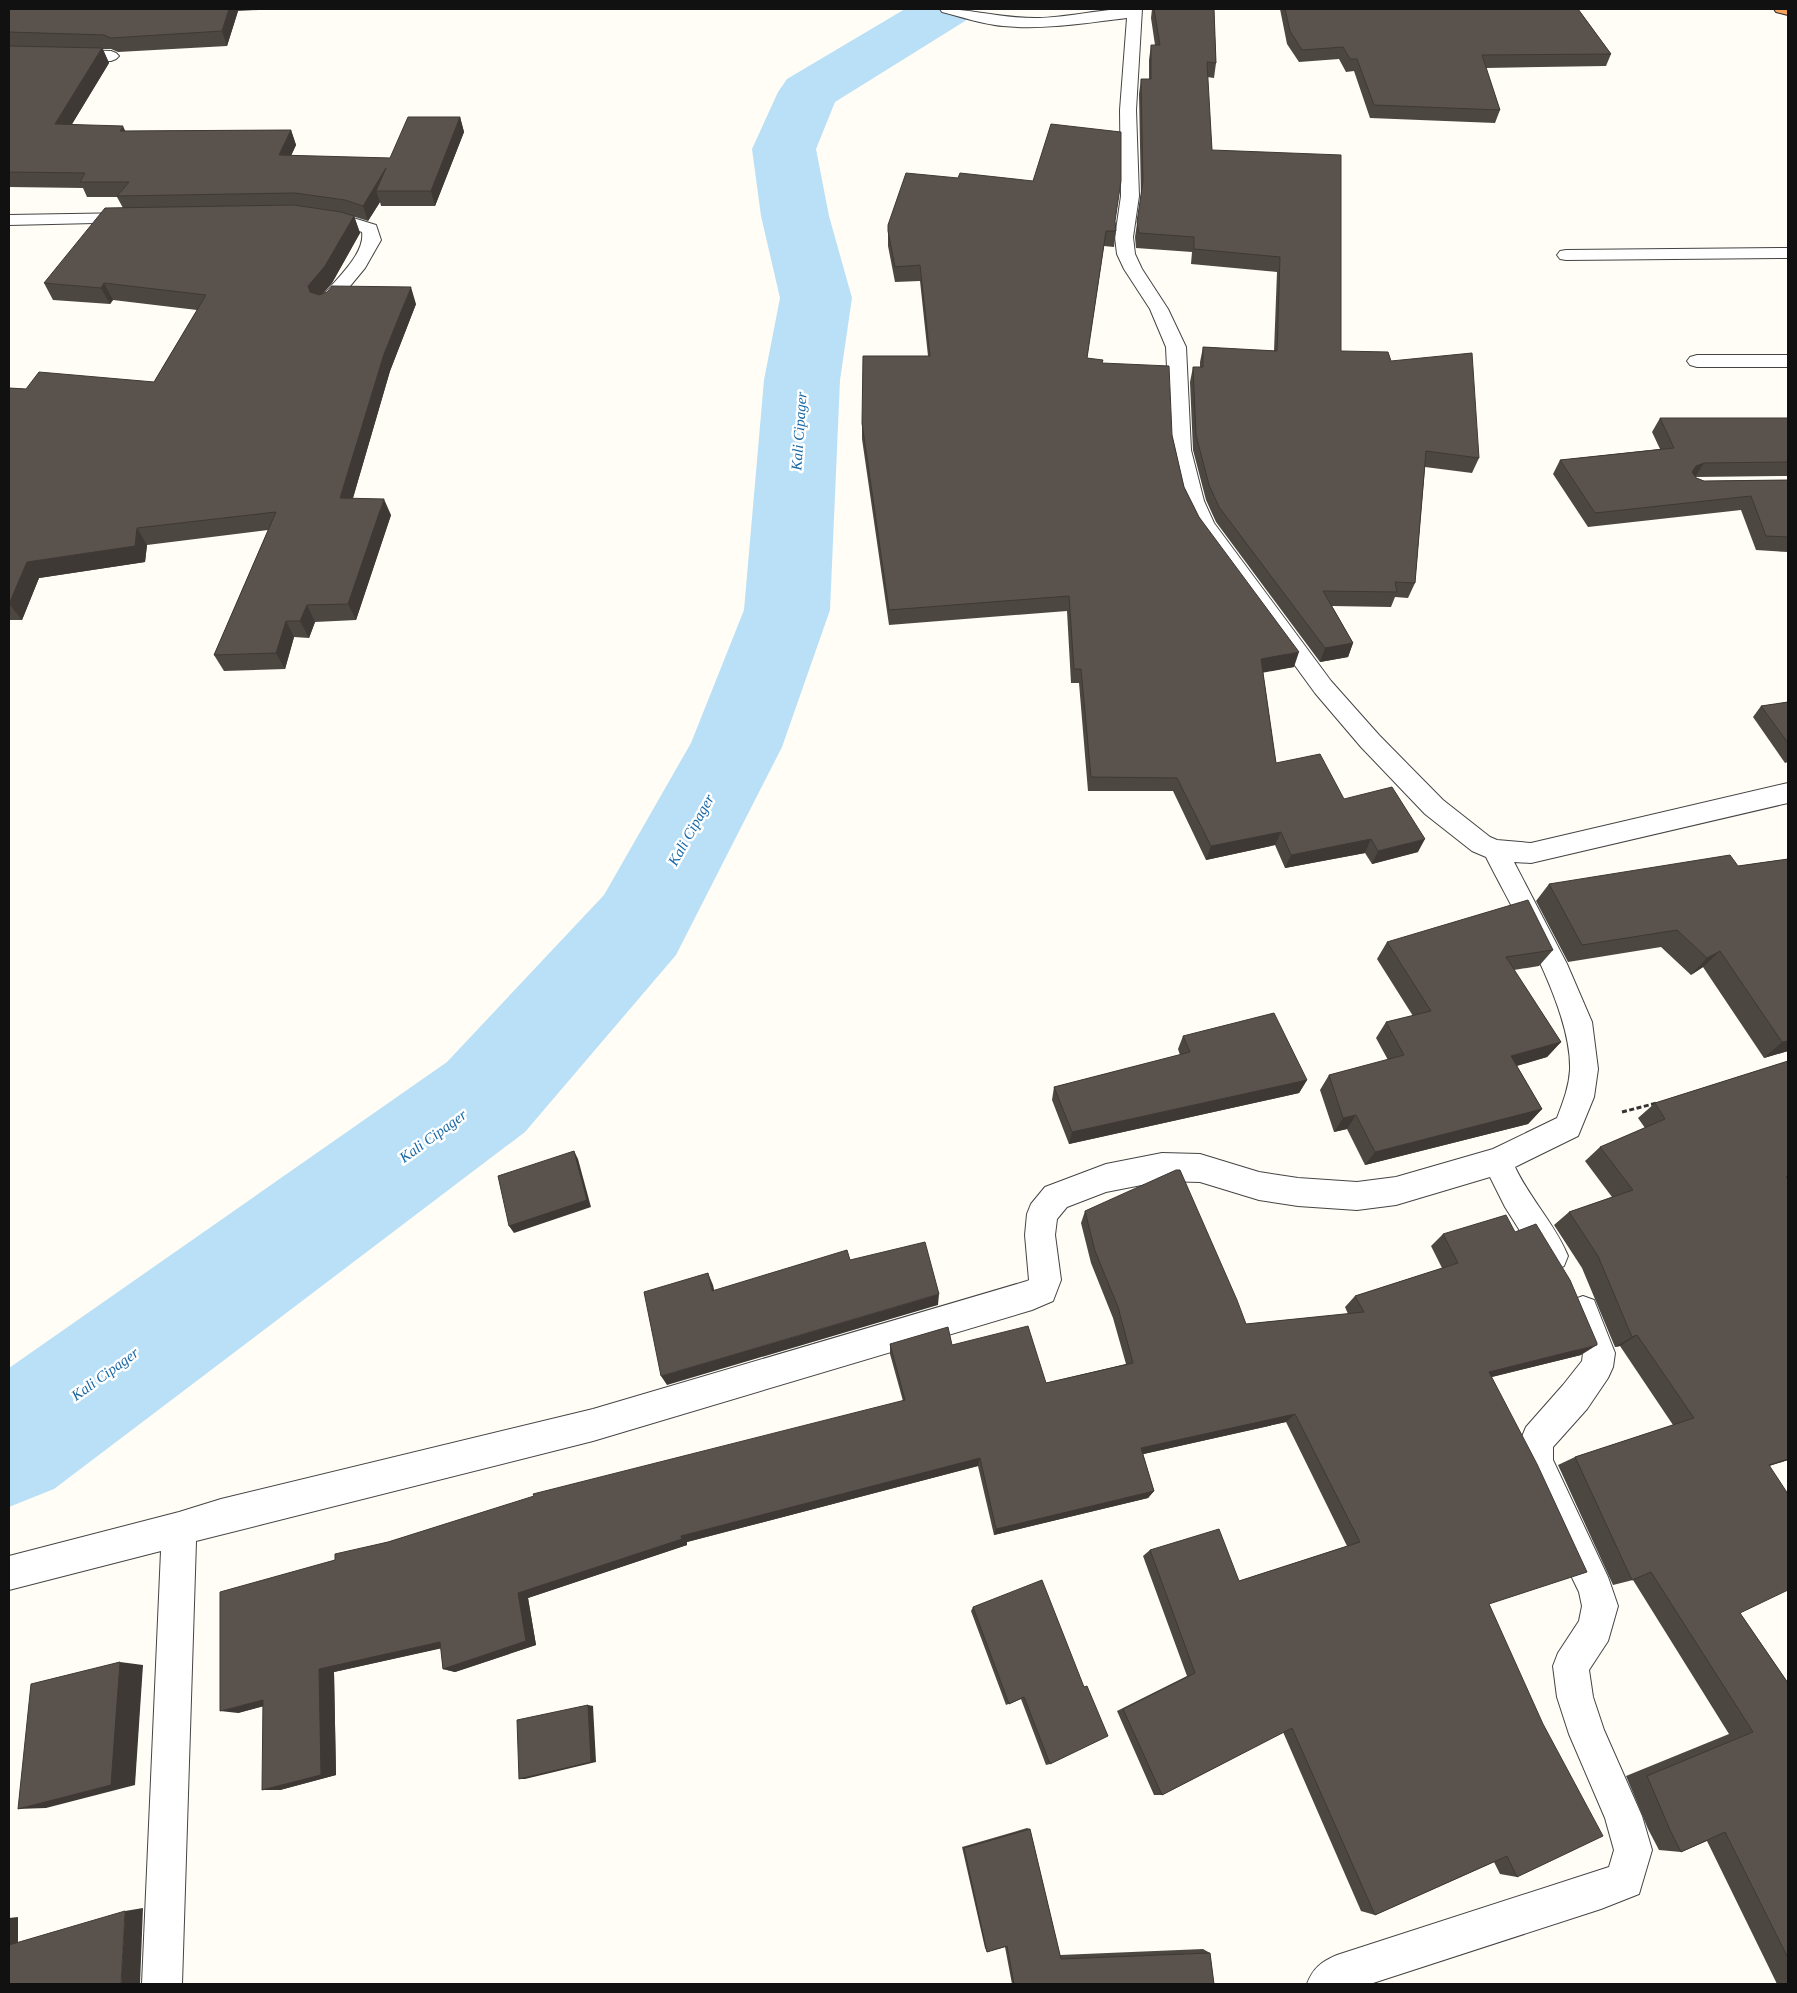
<svg xmlns="http://www.w3.org/2000/svg" width="1797" height="1993" font-family="Georgia,serif">
	<style>
		.lines { fill: none; stroke-linecap: round; stroke-linejoin: round }
		.river { fill: #b9e0f7; fill-rule: evenodd }
		.street-casing { stroke: #444; stroke-width: 2 }
		.highway-casing { stroke: #222; stroke-width: 2 }
		.path { stroke: #333; stroke-width: 3; stroke-dasharray: 5 2.5; stroke-linecap: butt }
		.street { fill: #fff; fill-rule: evenodd }
		.highway { fill: #f5a25d; fill-rule: evenodd }
		.wall { fill: #4d4742 }
		.shaded-wall { fill: #3f3936 }
		.building { fill: #5a524d; stroke: #3f3936 }
		.labels { text-anchor: middle; dominant-baseline: central; stroke-width: 5; stroke-linejoin: round; paint-order: stroke }
		.water-label { font-size: 15px; font-style: italic; fill: #1768a6; stroke: #fff }
	</style>
	<rect width="100%" height="100%" fill="#fffdf5"/>
	<g class="lines">
		<!-- river -->
		<path class="river" d="M905,9H974L965,21L835,102L816,149L829,216L852,298L840,380L830,610L782,747L676,955L525,1132L54,1489L9,1507V1368L447,1062L604,895L691,743L744,610L764,380L780,298L761,216L752,149L778,92L787,79Z"/>
		<defs>
			<g id="street">
				<path d="M940,9C973,9 1005,19 1039,18C1073,17 1108,7 1142,9L1136,110L1139,196L1133,237L1135,254L1142,269L1168,309L1186,347L1191,450L1204,501L1214,523L1331,681L1379,735L1443,800L1490,837L1497,840L1531,843L1788,783V803L1531,863L1514,862L1567,964L1592,1022L1598,1069L1594,1097L1578,1136L1515,1167C1530,1199 1555,1224 1568,1256L1564,1266L1553,1271L1542,1266L1505,1207L1490,1177L1396,1205L1357,1210L1298,1206L1259,1200L1200,1182L1162,1181L1106,1192L1067,1207L1057,1219L1055,1235L1061,1280L1053,1301L1032,1310L593,1441L196,1541L182,1984H142L161,1551L9,1590V1556L179,1512L221,1499L593,1409L1027,1281L1029,1280L1025,1235L1027,1214L1031,1204L1045,1187L1106,1164L1162,1153L1200,1154L1259,1172L1298,1178L1357,1182L1396,1177L1493,1149L1557,1118C1563,1102 1569,1087 1570,1070C1572,1008 1514,913 1486,857L1472,851L1425,814L1361,747L1315,693L1197,531L1182,501L1171,450L1166,347L1150,309L1124,269L1117,254L1115,237L1121,196L1120,110L1127,18C1086,23 1044,30 1003,26C982,24 962,17 942,12Z"/>
				<path d="M9,48L111,51L116,53L119,56L116,59L111,61L9,58Z"/>
				<path d="M320,212L350,217L376,225L381,240L365,268L332,308L325,310L318,308L316,304C329,285 366,256 362,232L347,227L314,221L311,217L314,213Z"/>
				<path d="M132,213L138,214L141,218L138,222L9,225V215Z"/>
				<path d="M1788,248V258L1566,260L1560,259L1557,255L1560,251L1566,250Z"/>
				<path d="M1697,355H1788V367H1697L1690,365L1687,361L1690,357Z"/>
				<path d="M1583,1296L1594,1300L1615,1353L1613,1367L1608,1378L1587,1409L1553,1447V1460L1608,1577L1618,1606L1608,1641L1589,1670L1593,1697L1604,1730L1642,1816L1652,1850L1639,1894L1601,1909L1370,1984H1307C1313,1968 1321,1962 1337,1955L1609,1867L1614,1850L1605,1818L1569,1734L1557,1697L1553,1666L1558,1653L1579,1621L1582,1606L1579,1592L1545,1522L1519,1461L1521,1439L1526,1427L1563,1385L1582,1361L1583,1353L1567,1311L1572,1300Z"/>
			</g>
			<path id="highway" d="M1774,9H1788V15L1776,12Z"/>
		</defs>
		<!-- street casing -->
		<use href="#street" class="street-casing"/>
		<!-- highway casing -->
		<use href="#highway" class="highway-casing"/>
		<!-- path -->
		<path class="path" d="M1622,1112L1657,1103"/>
		<!-- street -->
		<use href="#street" class="street"/>
		<!-- highway -->
		<use href="#highway" class="highway"/>
	</g>
	<!-- wall -->
	<g class="wall">
		<path d="M9,9H275L238,11L227,46L118,52L111,49H103L109,63L72,124L126,131L291,130L296,145L291,156L390,158L460,117L464,132L435,206H381L380,202L368,221L352,216H354L360,233L332,283L322,294L416,304L390,371L353,498L391,515L356,620L315,622L309,638L294,637L285,669L224,671L214,655L268,530L147,545L145,562L39,578L22,620H9V388L26,389L154,382L197,310L113,300L110,304L53,300L44,283L123,208L117,197H87L83,188L9,187Z"/>
		<path d="M1152,9H1214L1216,63L1214,78L1207,77L1212,150L1341,351L1391,361L1479,458L1472,473L1425,467L1415,583L1408,598L1395,597L1391,607L1332,606L1353,643L1348,657L1320,662L1216,522L1206,500L1193,450L1190,382L1193,367H1200V362L1203,347L1274,351L1277,272L1191,264L1192,252L1136,248L1135,237L1141,196L1139,94L1141,79H1149V60L1151,45H1155L1151,18Z"/>
		<path d="M1280,9H1578L1611,54L1606,66L1486,68L1500,110L1495,123L1370,118L1354,71L1346,72L1339,59L1299,62L1287,44Z"/>
		<path d="M1115,222L1116,231L1114,247L1104,246L1087,358L1102,363L1172,435L1184,487L1199,517L1294,667L1263,672L1276,763L1344,799L1418,852L1372,864L1365,853L1285,868L1275,845L1206,860L1173,791H1088L1079,683H1071L1067,611L889,625L862,439V423L928,356L920,281L895,282L888,246V225Z"/>
		<path d="M1660,418H1788V476L1695,477L1704,481L1788,480V552L1756,550L1741,510L1588,527L1553,474L1560,460L1660,449L1652,432Z"/>
		<path d="M1788,702V762L1785,763L1753,717L1761,706Z"/>
		<path d="M1788,859V1051L1764,1058L1703,967L1691,975L1661,947L1568,962L1536,901L1549,884L1738,866Z"/>
		<path d="M1387,942L1553,950L1539,966L1514,970L1561,1042L1547,1057L1517,1066L1542,1109L1528,1124L1365,1165L1347,1129L1334,1132L1320,1090L1329,1075L1388,1060L1376,1038L1386,1022L1413,1016L1377,959Z"/>
		<path d="M1183,1036L1307,1080L1299,1093L1069,1144L1052,1100L1054,1087L1180,1055L1178,1049Z"/>
		<path d="M1788,1061V1460L1769,1466L1740,1613L1788,1683V1984H1777L1707,1841L1681,1852L1659,1850L1648,1829L1626,1776L1729,1734L1633,1580L1613,1585L1558,1465L1575,1457L1673,1425L1620,1346L1615,1347L1582,1268L1554,1225L1569,1212L1612,1197L1585,1161L1600,1147L1645,1128L1638,1118L1655,1103Z"/>
		<path d="M1085,1211L1246,1324L1348,1314L1345,1307L1355,1296L1442,1268L1431,1246L1443,1234L1581,1355L1492,1377L1489,1604L1517,1877L1500,1874L1494,1862L1375,1915L1361,1911L1283,1732L1162,1795H1154L1117,1711L1187,1676L1143,1556L1150,1550L1239,1581L1347,1546L1286,1422L1143,1454L1154,1491L1148,1498L994,1535L978,1466L687,1542V1545L528,1598L536,1645L455,1672L443,1669L441,1648L334,1672L336,1775L280,1790L263,1706L238,1713L335,1560L388,1542L903,1401L890,1354V1344L952,1345L1046,1383L1126,1364L1113,1318L1091,1263L1081,1223Z"/>
		<path d="M973,1607L1084,1687L1050,1764L1046,1765L1021,1699L1006,1705L971,1611Z"/>
		<path d="M1027,1828L1030,1829L1060,1955L1203,1949L1210,1953L1214,1984H1012L1005,1947L987,1952L985,1948L962,1847Z"/>
	</g>
	<!-- shaded-wall -->
	<g class="shaded-wall">
		<path d="M229,9H237L238,11L227,46L222,31Z"/>
		<path d="M102,48L109,63L63,139L55,124Z"/>
		<path d="M460,117L464,132L435,206L431,191Z"/>
		<path d="M123,126L130,141L120,131Z"/>
		<path d="M291,130L296,145L284,170L279,155Z"/>
		<path d="M386,168L376,191L380,202L368,221L363,206Z"/>
		<path d="M354,216L360,233L332,283L315,303L308,286Z"/>
		<path d="M104,283L113,300L110,304L101,288Z"/>
		<path d="M411,287L416,304L390,371L348,515L340,498L384,354Z"/>
		<path d="M1704,463L1695,477L1692,472L1696,466Z"/>
		<path d="M384,499L391,515L356,620L348,604Z"/>
		<path d="M137,528L147,545L145,562L39,578L22,620L9,604L27,562Z"/>
		<path d="M307,605L315,622L309,638L300,621Z"/>
		<path d="M286,621L294,637L285,669L276,653Z"/>
		<path d="M1353,643L1348,657L1320,662L1325,648Z"/>
		<path d="M1299,652L1294,667L1256,674L1261,659Z"/>
		<path d="M1281,832L1275,845L1206,860L1211,846Z"/>
		<path d="M1371,839L1365,853L1285,868L1291,855Z"/>
		<path d="M1425,839L1418,852L1372,864L1378,851Z"/>
		<path d="M1720,951L1703,967L1691,975L1707,958Z"/>
		<path d="M1788,1041V1051L1764,1058L1782,1042Z"/>
		<path d="M1561,1042L1547,1057L1498,1071L1511,1056Z"/>
		<path d="M1307,1080L1299,1093L1069,1144L1072,1132Z"/>
		<path d="M1542,1109L1528,1124L1365,1165L1375,1152Z"/>
		<path d="M1356,1115L1347,1129L1334,1132L1343,1118Z"/>
		<path d="M574,1151L578,1159L591,1207L514,1233L509,1226Z"/>
		<path d="M708,1273L713,1285L717,1302L712,1291Z"/>
		<path d="M939,1294L938,1305L667,1385L661,1376Z"/>
		<path d="M1637,1335L1620,1346L1615,1347L1632,1337Z"/>
		<path d="M1597,1345L1581,1355L1475,1381L1489,1372Z"/>
		<path d="M1295,1414L1286,1422L1135,1456L1141,1448Z"/>
		<path d="M980,1458L978,1466L687,1542V1545L528,1598L536,1645L455,1672L443,1669L518,1593L681,1536Z"/>
		<path d="M1788,1459V1460L1747,1473L1769,1465Z"/>
		<path d="M1154,1491L1148,1498L994,1535L996,1529Z"/>
		<path d="M440,1642L452,1646L334,1672L336,1775L280,1790H262L319,1669Z"/>
		<path d="M120,1662L143,1665L135,1785L46,1808L18,1809Z"/>
		<path d="M263,1700L280,1702L238,1713L220,1711Z"/>
		<path d="M588,1705L593,1706L596,1762L525,1779H519Z"/>
		<path d="M143,1908L140,1984H121L125,1911Z"/>
		<path d="M18,1917V1944L9,1946V1918Z"/>
	</g>
	<!-- building -->
	<g class="building">
		<path d="M9,9H229L222,31L111,38L104,35L9,32Z"/>
		<path d="M1154,9H1214L1216,63L1207,62L1212,150L1341,155V351L1388,352L1391,361L1472,353L1479,458L1426,451L1415,583L1395,582L1397,592L1323,591L1353,643L1325,648L1219,507L1209,485L1196,435L1193,367H1203V347L1277,351L1280,257L1194,249V237L1139,233L1137,222L1143,181L1141,79H1151V45H1160Z"/>
		<path d="M1285,9H1578L1611,54L1482,55L1500,110L1374,105L1357,59H1350L1343,47L1302,50L1290,31Z"/>
		<path d="M9,46L102,48L55,124L123,126L120,131L291,130L279,155L390,158L408,117H460L431,191H376L386,168L363,206L345,200L295,193L117,196L129,182H80L85,173L9,172Z"/>
		<path d="M1051,124L1121,132V181L1115,221L1116,231H1106L1087,358L1103,360L1102,363L1169,366L1172,435L1184,487L1199,517L1299,652L1261,659L1276,763L1320,754L1344,799L1392,787L1425,839L1378,851L1371,839L1291,855L1281,832L1211,846L1177,778L1091,777L1081,669H1074L1069,596L889,610L862,423L863,356H930L920,265L895,267L888,231V225L906,173L958,178L960,173L1033,181Z"/>
		<path d="M294,205L341,212L354,216L325,266L308,286L310,292L319,295L327,292L332,286L411,287L384,354L340,498L384,499L348,604L307,605L300,621H286L276,653L214,655L276,512L137,528L135,546L27,562L9,604V388L26,389L39,372L154,382L206,295L104,283L101,288L44,283L105,208Z"/>
		<path d="M1660,418H1788V462L1704,463L1696,466L1692,472L1696,478L1704,481L1788,480V537L1766,536L1751,496L1595,513L1560,460L1674,448Z"/>
		<path d="M1788,702V743L1761,706Z"/>
		<path d="M1730,855L1738,866L1788,859V1041L1782,1042L1720,951L1707,958L1677,930L1582,945L1549,884Z"/>
		<path d="M1528,900L1553,950L1506,957L1561,1042L1511,1056L1542,1109L1375,1152L1356,1115L1343,1118L1329,1075L1404,1055L1386,1022L1431,1011L1387,942Z"/>
		<path d="M1274,1013L1307,1080L1072,1132L1054,1087L1190,1052L1183,1036Z"/>
		<path d="M1788,1061V1176L1786,1177L1788,1179V1459L1769,1465L1788,1494V1590L1740,1613L1788,1683V1958L1725,1832L1681,1852L1670,1830L1647,1776L1753,1732L1651,1572L1632,1580L1575,1457L1694,1418L1637,1335L1632,1337L1598,1256L1569,1212L1633,1190L1600,1147L1665,1119L1655,1103Z"/>
		<path d="M574,1151L587,1200L509,1226L498,1176Z"/>
		<path d="M1176,1170H1180L1237,1300L1246,1324L1364,1312L1355,1296L1458,1263L1443,1234L1506,1215L1515,1232L1536,1224L1570,1280L1597,1343V1345L1489,1372L1537,1464L1587,1572L1489,1604L1543,1724L1603,1836L1517,1877L1507,1856L1375,1915L1292,1728L1162,1795L1123,1709L1195,1673L1150,1550L1219,1529L1239,1581L1360,1542L1295,1414L1141,1448L1154,1491L996,1529L980,1458L681,1536L682,1539L518,1593L526,1641L443,1669L440,1642L319,1669L321,1775L262,1790L263,1700L220,1711V1592L335,1560V1554L388,1542L534,1496L533,1494L905,1400L890,1344L948,1327L952,1345L1028,1326L1046,1383L1133,1363L1118,1307L1095,1251L1085,1211Z"/>
		<path d="M925,1242L939,1294L661,1376L644,1292L708,1273L712,1291L847,1250L850,1260Z"/>
		<path d="M1042,1580L1084,1687L1087,1686L1108,1736L1050,1764L1024,1697L1009,1704L973,1607Z"/>
		<path d="M120,1662L111,1785L18,1809L31,1684Z"/>
		<path d="M588,1705L591,1762L519,1779L517,1720Z"/>
		<path d="M1030,1829L1061,1959L1210,1953L1214,1984H1014L1007,1946L987,1952L964,1848Z"/>
		<path d="M125,1911L121,1984H9V1945Z"/>
	</g>
	<g class="labels">
		<!-- water labels -->
		<g class="water-label">
			<text transform="translate(799 431) rotate(-86)">Kali Cipager</text>
			<text transform="translate(691 830) rotate(-61)">Kali Cipager</text>
			<text transform="translate(433 1136) rotate(-36)">Kali Cipager</text>
			<text transform="translate(105 1374) rotate(-36)">Kali Cipager</text>
		</g>
	</g>
	<!-- border -->
	<rect width="1797" height="1993" fill="none" stroke="#111111" stroke-width="20"/>
</svg>
